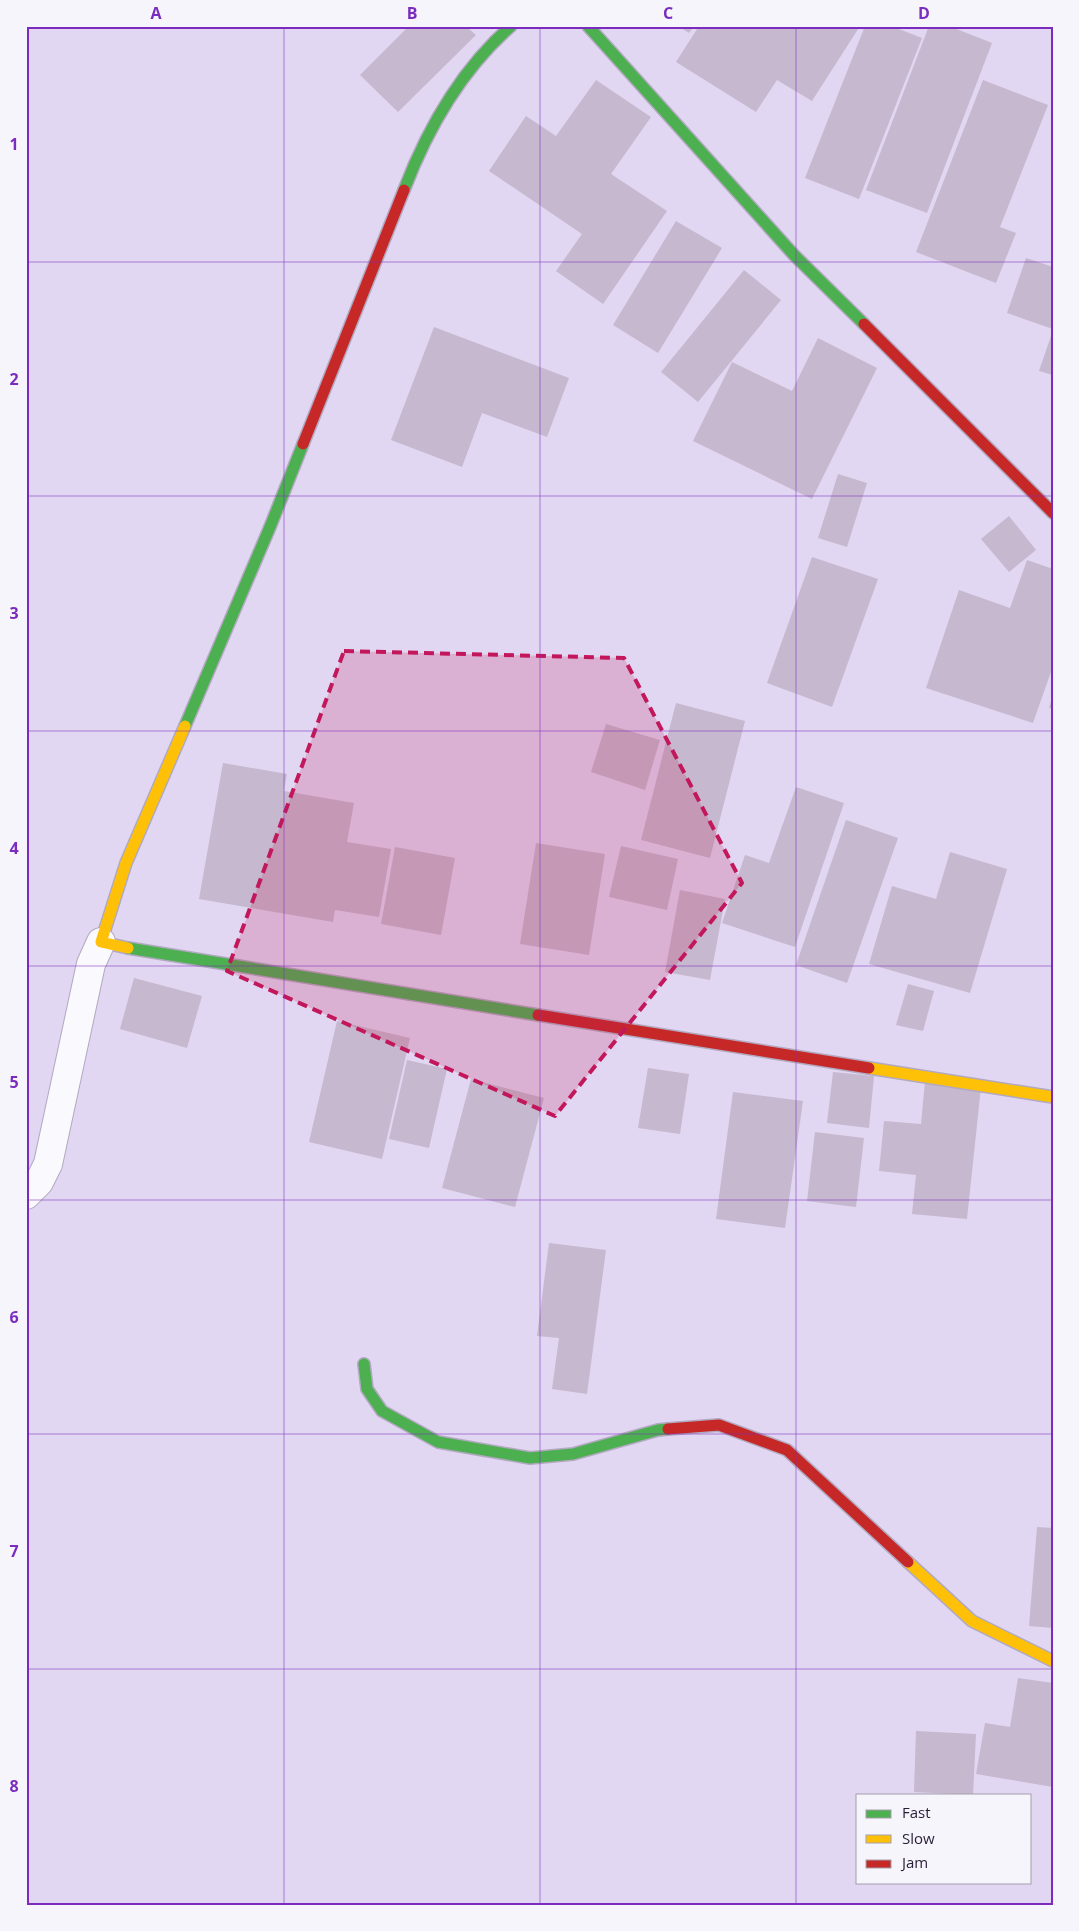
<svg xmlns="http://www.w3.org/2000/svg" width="1079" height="1931" font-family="'Open Sans',sans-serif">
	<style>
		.building { fill: #c6b8ce }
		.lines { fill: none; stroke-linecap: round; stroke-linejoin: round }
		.street-casing { stroke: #b2a9c0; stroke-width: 30 }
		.fast-casing { stroke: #b2a9c0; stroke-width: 14 }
		.slow-casing { stroke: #b2a9c0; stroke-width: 14 }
		.jam-casing { stroke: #b2a9c0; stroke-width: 14 }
		.street { stroke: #faf9fd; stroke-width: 28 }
		.fast { stroke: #4caf50; stroke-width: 11 }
		.slow { stroke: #ffc107; stroke-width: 11 }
		.jam { stroke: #c62828; stroke-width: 11 }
		.marked { fill: #c2185b; fill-opacity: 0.2; stroke: #c2185b; stroke-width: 4; stroke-dasharray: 10 6; stroke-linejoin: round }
		.grid { fill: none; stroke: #7b2cbf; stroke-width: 1; stroke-opacity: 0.55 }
		.neatline { fill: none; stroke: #7b2cbf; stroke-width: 2 }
		.grid-label { font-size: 16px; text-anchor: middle; font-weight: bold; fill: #7b2cbf }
	</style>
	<rect width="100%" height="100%" fill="#e1d7f2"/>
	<!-- building -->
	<g class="building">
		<path d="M409,26H472L469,29L476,35L398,112L360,75Z"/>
		<path d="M678,26H694L689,33Z"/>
		<path d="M699,26H860L812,101L777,80L756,112L676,62Z"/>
		<path d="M865,26H891L922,38L859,199L805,178Z"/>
		<path d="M929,26H949L992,43L927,213L866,190Z"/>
		<path d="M596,80L651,117L611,174L667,211L603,304L556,271L582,234L489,171L526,116L556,136Z"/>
		<path d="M983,80L1048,105L1000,227L1016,233L996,283L916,252Z"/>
		<path d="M676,221L722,248L658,353L613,325Z"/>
		<path d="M1026,258L1053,267V329L1007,313Z"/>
		<path d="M744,270L781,300L698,402L661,372Z"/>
		<path d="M434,327L569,378L547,437L482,413L462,467L391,440Z"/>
		<path d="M1052,333H1053V375L1039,371Z"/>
		<path d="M818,338L877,368L812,499L693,441L732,362L792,391Z"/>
		<path d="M838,474L867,483L847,547L818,538Z"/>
		<path d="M1009,516L1036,550L1009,572L981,539Z"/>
		<path d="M812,557L878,579L832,707L767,683Z"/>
		<path d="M1027,560L1053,569V666L1033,723L926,688L959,590L1010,608Z"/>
		<path d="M1052,698H1053V709L1049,708Z"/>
		<path d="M676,703L745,721L710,858L641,840Z"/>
		<path d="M606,724L660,740L645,790L591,772Z"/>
		<path d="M223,763L287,774L284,791L354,803L347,842L391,849L379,917L335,910L333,922L199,899Z"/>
		<path d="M796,787L844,803L795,947L722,923L745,855L769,863Z"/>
		<path d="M846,820L898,838L847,983L796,965Z"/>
		<path d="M536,843L605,854L589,955L520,944Z"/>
		<path d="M621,846L678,859L667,910L609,897Z"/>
		<path d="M395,847L455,858L441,935L381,924Z"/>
		<path d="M950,852L1007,869L970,993L869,964L892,886L936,899Z"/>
		<path d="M680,890L725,899L710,980L665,972Z"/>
		<path d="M134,978L202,996L187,1048L120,1029Z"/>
		<path d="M908,984L934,991L923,1031L896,1025Z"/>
		<path d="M337,1021L410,1038L382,1159L309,1142Z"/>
		<path d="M407,1060L447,1069L429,1148L389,1139Z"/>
		<path d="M648,1068L689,1074L680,1134L638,1128Z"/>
		<path d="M833,1072L874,1076L869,1128L827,1123Z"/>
		<path d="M471,1079L544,1098L515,1207L442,1188Z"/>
		<path d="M925,1081L981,1087L967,1219L912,1214L916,1175L879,1171L884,1121L921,1124Z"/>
		<path d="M733,1092L803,1101L785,1228L716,1219Z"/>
		<path d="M815,1132L864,1138L856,1207L807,1201Z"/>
		<path d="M549,1243L606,1250L587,1394L552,1389L559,1338L537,1336Z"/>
		<path d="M1037,1527L1053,1528V1628L1029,1626Z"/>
		<path d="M1018,1678L1053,1683V1787L976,1774L985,1723L1010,1727Z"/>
		<path d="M916,1731L976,1734L973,1795L914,1792Z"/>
	</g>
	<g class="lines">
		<defs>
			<path id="street" d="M26,1195L39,1182L48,1164L91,964L101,942"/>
			<g id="fast">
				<path d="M588,26L794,255L864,324"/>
				<path d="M404,190C427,130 462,69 511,26"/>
				<path d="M185,726L270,527L303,444"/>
				<path d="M128,948L538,1015"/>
				<path d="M364,1364L367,1389L382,1411L438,1442L530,1458L573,1454L658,1430L668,1429"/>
			</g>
			<g id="slow">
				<path d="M128,948L101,942L126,863L185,726"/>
				<path d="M869,1068L1053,1097"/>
				<path d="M908,1562L972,1621L1053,1661"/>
			</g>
			<g id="jam">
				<path d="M864,324L1053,513"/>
				<path d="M303,444L404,190"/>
				<path d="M538,1015L869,1068"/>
				<path d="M668,1429L719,1425L787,1450L908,1562"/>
			</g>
		</defs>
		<!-- street casing -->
		<use href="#street" class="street-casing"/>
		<!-- fast casing -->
		<use href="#fast" class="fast-casing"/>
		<!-- slow casing -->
		<use href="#slow" class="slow-casing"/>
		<!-- jam casing -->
		<use href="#jam" class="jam-casing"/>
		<!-- street -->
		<use href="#street" class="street"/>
		<!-- fast -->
		<use href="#fast" class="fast"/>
		<!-- slow -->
		<use href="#slow" class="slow"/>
		<!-- jam -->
		<use href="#jam" class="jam"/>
	</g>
	<!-- marked area -->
	<path class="marked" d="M344,651L624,658L742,883L555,1116L227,971Z"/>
	<!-- grid -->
	<path class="grid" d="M284,26V1905M540,26V1905M796,26V1905M26,262H1053M26,496H1053M26,731H1053M26,966H1053M26,1200H1053M26,1434H1053M26,1669H1053"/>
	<!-- border -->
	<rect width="1079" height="1931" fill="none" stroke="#f7f5fc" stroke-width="55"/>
	<!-- legend -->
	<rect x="856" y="1794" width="175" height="90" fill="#f7f5fc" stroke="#a49fac"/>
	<rect x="866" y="1810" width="25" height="8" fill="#4caf50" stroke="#a49fac"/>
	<text x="902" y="1818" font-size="15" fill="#271d35">Fast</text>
	<rect x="866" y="1835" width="25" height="8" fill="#ffc107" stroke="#a49fac"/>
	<text x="902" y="1844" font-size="15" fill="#271d35">Slow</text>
	<rect x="866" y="1860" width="25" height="8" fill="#c62828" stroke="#a49fac"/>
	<text x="902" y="1868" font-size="15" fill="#271d35">Jam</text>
	<rect x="28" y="28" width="1024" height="1876" class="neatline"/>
	<g class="grid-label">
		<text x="156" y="19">A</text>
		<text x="412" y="19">B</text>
		<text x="668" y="19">C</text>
		<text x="924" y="19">D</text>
		<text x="14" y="150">1</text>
		<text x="14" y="385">2</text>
		<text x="14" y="619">3</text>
		<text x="14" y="854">4</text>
		<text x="14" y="1088">5</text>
		<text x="14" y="1323">6</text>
		<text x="14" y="1557">7</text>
		<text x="14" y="1792">8</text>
	</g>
</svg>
